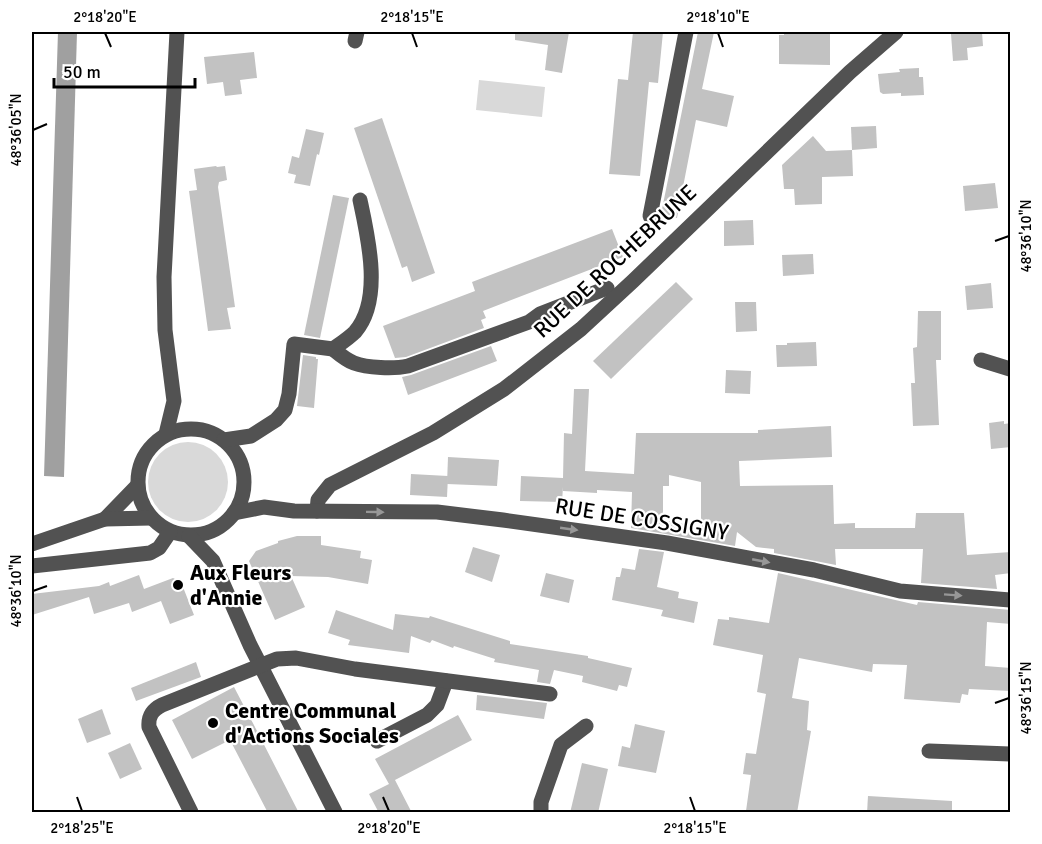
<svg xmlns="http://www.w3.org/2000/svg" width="1042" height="844" font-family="Signika,sans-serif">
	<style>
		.green { fill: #d9d9d9 }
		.water { fill: #a0a0a0 }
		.building { fill: #c2c2c2; fill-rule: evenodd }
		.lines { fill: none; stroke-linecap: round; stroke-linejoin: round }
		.minor { stroke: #525252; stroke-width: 15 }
		.oneway { fill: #979797 }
		.ticks { fill: none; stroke: #000; stroke-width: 2 }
		.poi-dot { fill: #000; stroke: #fff; stroke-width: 2 }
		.labels { text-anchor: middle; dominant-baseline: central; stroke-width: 4.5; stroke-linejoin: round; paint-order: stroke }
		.street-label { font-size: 22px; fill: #000; stroke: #fff }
		.poi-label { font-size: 22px; font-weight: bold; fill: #000; stroke: #fff; text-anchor: start }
		.neatline { fill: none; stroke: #000; stroke-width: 2 }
		.ticks-label { font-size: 15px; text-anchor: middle; fill: #000 }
	</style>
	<rect width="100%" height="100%" fill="#fff"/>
	<!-- green -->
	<g class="green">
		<path d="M479,80L545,87L542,117L476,110Z"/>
		<circle cx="188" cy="482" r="40"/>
	</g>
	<!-- water -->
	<path class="water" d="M58,32H77L64,477L44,476Z"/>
	<!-- building -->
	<g class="building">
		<path d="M515,32H569L562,73L545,70L548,45L515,40Z"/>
		<path d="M633,32H663L658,83L649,82L640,176L609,174L618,79L628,80Z"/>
		<path d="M698,32H714L702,89L734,96L727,127L696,120L677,218L661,214Z"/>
		<path d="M784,32H830V65L779,64V35H784Z"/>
		<path d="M966,32H982L983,46L967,48L968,60L953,61L951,34Z"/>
		<path d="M254,52L257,78L240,80L242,94L225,96L223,82L207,84L204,57Z"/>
		<path d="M919,68V77H923L924,95L901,96V93L883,94L880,92L878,74L900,72L899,69Z"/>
		<path d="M382,118L435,273L412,282L407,266L402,268L354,128Z"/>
		<path d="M876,126L877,148L852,150L851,127Z"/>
		<path d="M306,129L324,133L319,155L317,154L310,186L294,183L296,175L288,173L292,156L299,158Z"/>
		<path d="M813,136L826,151L852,150L853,176L822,177V204L795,205L794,189H784L782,165Z"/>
		<path d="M216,166L217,167L225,166L227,180L219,182L218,187L235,307L227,308L231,329L208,331L189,191L197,190L194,169Z"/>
		<path d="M995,183L998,208L965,211L963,186Z"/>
		<path d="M333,195L349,198L320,338L304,335Z"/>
		<path d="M753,220L754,245L724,246V221Z"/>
		<path d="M612,229L623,257L483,311L486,318L481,320L484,328L406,357L395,358L383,326L475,291L472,282Z"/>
		<path d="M813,254L814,274L783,276L782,255Z"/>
		<path d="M676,282L693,299L611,379L593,361Z"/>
		<path d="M991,283L993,308L967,310L965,286Z"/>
		<path d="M735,302H756L757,331L736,332Z"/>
		<path d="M918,311H941V360H936L939,425L913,426L911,383H915L913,348L917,347Z"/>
		<path d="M816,342L817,366L777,367L776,345H787V343Z"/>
		<path d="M491,346L497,361L408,395L402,377L411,375Z"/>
		<path d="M303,355L316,357V359H318L314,408L297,406Z"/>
		<path d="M726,370L751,371L750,394L725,393Z"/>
		<path d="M574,389H589L585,471L634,474L636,433H758V430L831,426L832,457L739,461L740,486L833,485L834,524L855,523V528H915L916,513H964L967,555L1011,552V573L995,575L997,589L921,583L923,549H835L836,565L774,553V549L756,547L737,532L735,546L631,528L632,492L597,490V493L563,491V487L562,502L520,501L521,476L563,478L564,433L572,434ZM669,475L701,482V520H700L699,527L663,520V486H669Z"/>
		<path d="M1004,421V424L1011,423V447L991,449L989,423Z"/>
		<path d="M448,457L499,460L497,486L447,484Z"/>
		<path d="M411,474L448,476L447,497L410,495Z"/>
		<path d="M297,536H321V545L361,551L360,558L372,560L368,584L328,577L291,576L305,607L275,620L249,561L256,551L278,543V541Z"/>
		<path d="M473,547L500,555L492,582L465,572Z"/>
		<path d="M639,549L664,552L657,587L679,592L678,598L698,602L694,623L661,616L663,610L612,600L616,577H620L622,568L635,570Z"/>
		<path d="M546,573L574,580L569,603L540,596Z"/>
		<path d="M778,573L917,605L918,602L1011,610V624L987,622L985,666L1011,668V691L969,689L968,695L962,694L960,703L904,699L907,665L873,664L872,672L799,658L792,698L809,701L807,730L811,731L797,813L746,811L751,775L743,774L746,753L756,754L766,694L757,692L763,655L713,645L718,619L729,620V617L769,623Z"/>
		<path d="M139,575L144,589L173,578L181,582L194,615L170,624L161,601L132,612L129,603L94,614L89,597L32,615V594L99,586L109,582L110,586Z"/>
		<path d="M336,610L393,630L395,614L429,618L430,616L510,641V644L588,656V658L632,668L627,687L619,685L617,691L582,682L583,676L554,670L550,684L537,682L539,670L494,662L495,659L454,646L453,648L432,640L430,643L411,636L409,653L348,645L350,640L328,633Z"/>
		<path d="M196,662L201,677L136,701L131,688Z"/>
		<path d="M234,687L257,731L299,813H268L230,740L192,759L172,720Z"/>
		<path d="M477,695L547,703L544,719L476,710Z"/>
		<path d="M102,709L111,734L87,743L78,719Z"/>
		<path d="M458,715L472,740L395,780L412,813H379L369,794L389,784L375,759Z"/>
		<path d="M635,724L665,731L656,773L618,766L622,746L630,748Z"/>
		<path d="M130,743L142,769L120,779L108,753Z"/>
		<path d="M582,763L608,769L598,813H570Z"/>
		<path d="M868,796L952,801V813H867Z"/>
	</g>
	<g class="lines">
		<!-- minor -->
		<g class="minor">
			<path d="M355,41L357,32"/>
			<path d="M650,216L686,32"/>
			<path d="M333,349C339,354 346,360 354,363C367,368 394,369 408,366L529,322L540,314L607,288"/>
			<path d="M981,360L1010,369"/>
			<circle cx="191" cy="482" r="53"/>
			<path d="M166,434L174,401L165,330L164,277L177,32"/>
			<path d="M224,440L251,436L276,420L285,410L289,394L294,344L333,349C340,344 349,338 355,332C383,300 368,237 360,200"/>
			<path d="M317,511L318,500L330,485L433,433L504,389L581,329L633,281L850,72L896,32"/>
			<path d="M234,513L264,507L294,511L437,512L503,520L667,543L814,570L900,591L1010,600"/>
			<path d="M105,519L137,486"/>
			<path d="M189,536L213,561L250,645L335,812"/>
			<path d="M32,544L105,519L151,518"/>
			<path d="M32,566L150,553L159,548L170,532"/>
			<path d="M377,741L427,715L437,705L446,681"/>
			<path d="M929,751L1010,754"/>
			<path d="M191,812L149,727C148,716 152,710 162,705L277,659L296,658L355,669L550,694"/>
			<path d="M541,812V802L561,745L586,726"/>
		</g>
	</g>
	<!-- one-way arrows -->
	<defs><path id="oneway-solid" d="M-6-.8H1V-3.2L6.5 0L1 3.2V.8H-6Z" transform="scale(1.5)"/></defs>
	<g class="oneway">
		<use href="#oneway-solid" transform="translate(375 512) rotate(1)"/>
		<use href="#oneway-solid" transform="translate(569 529) rotate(8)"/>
		<use href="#oneway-solid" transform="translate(761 561) rotate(11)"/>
		<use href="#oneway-solid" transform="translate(953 595) rotate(4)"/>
	</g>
	<!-- ticks -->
	<path class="ticks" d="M105,33L111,47M412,33L417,47M718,33L723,47M33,130L47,124M995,241L1009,236M33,591L47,586M995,703L1009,698M77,797L82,811M383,797L389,811M690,797L695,811"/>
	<!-- markers -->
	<g class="poi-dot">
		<circle cx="178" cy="585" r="6"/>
		<circle cx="213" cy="723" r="6"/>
	</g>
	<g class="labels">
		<!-- street labels -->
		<g class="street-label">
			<text transform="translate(615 261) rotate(-43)">RUE DE ROCHEBRUNE</text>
			<text transform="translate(642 519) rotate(9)">RUE DE COSSIGNY</text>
		</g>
		<!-- poi labels -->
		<g class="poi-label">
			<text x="190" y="572">Aux Fleurs<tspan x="190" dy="25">d'Annie</tspan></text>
			<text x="225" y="710">Centre Communal<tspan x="225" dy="25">d'Actions Sociales</tspan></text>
		</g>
	</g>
	<!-- border -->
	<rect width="1042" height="844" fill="none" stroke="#ffffff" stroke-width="66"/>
	<!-- scale -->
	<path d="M54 78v9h141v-9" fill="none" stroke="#000000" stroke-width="3"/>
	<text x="63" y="78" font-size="18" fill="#000000" stroke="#ffffff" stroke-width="4.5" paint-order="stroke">50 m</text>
	<rect x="33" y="33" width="976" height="778" class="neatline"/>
	<g class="ticks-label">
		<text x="105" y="22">2°18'20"E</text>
		<text x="412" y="22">2°18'15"E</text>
		<text x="718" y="22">2°18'10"E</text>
		<text transform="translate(16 130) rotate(-90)" y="5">48°36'05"N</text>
		<text transform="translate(1026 236) rotate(-90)" y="5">48°36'10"N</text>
		<text transform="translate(16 591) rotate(-90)" y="5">48°36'10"N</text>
		<text transform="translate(1026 698) rotate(-90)" y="5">48°36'15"N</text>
		<text x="82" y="833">2°18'25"E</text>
		<text x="389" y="833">2°18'20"E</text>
		<text x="695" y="833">2°18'15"E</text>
	</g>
</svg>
